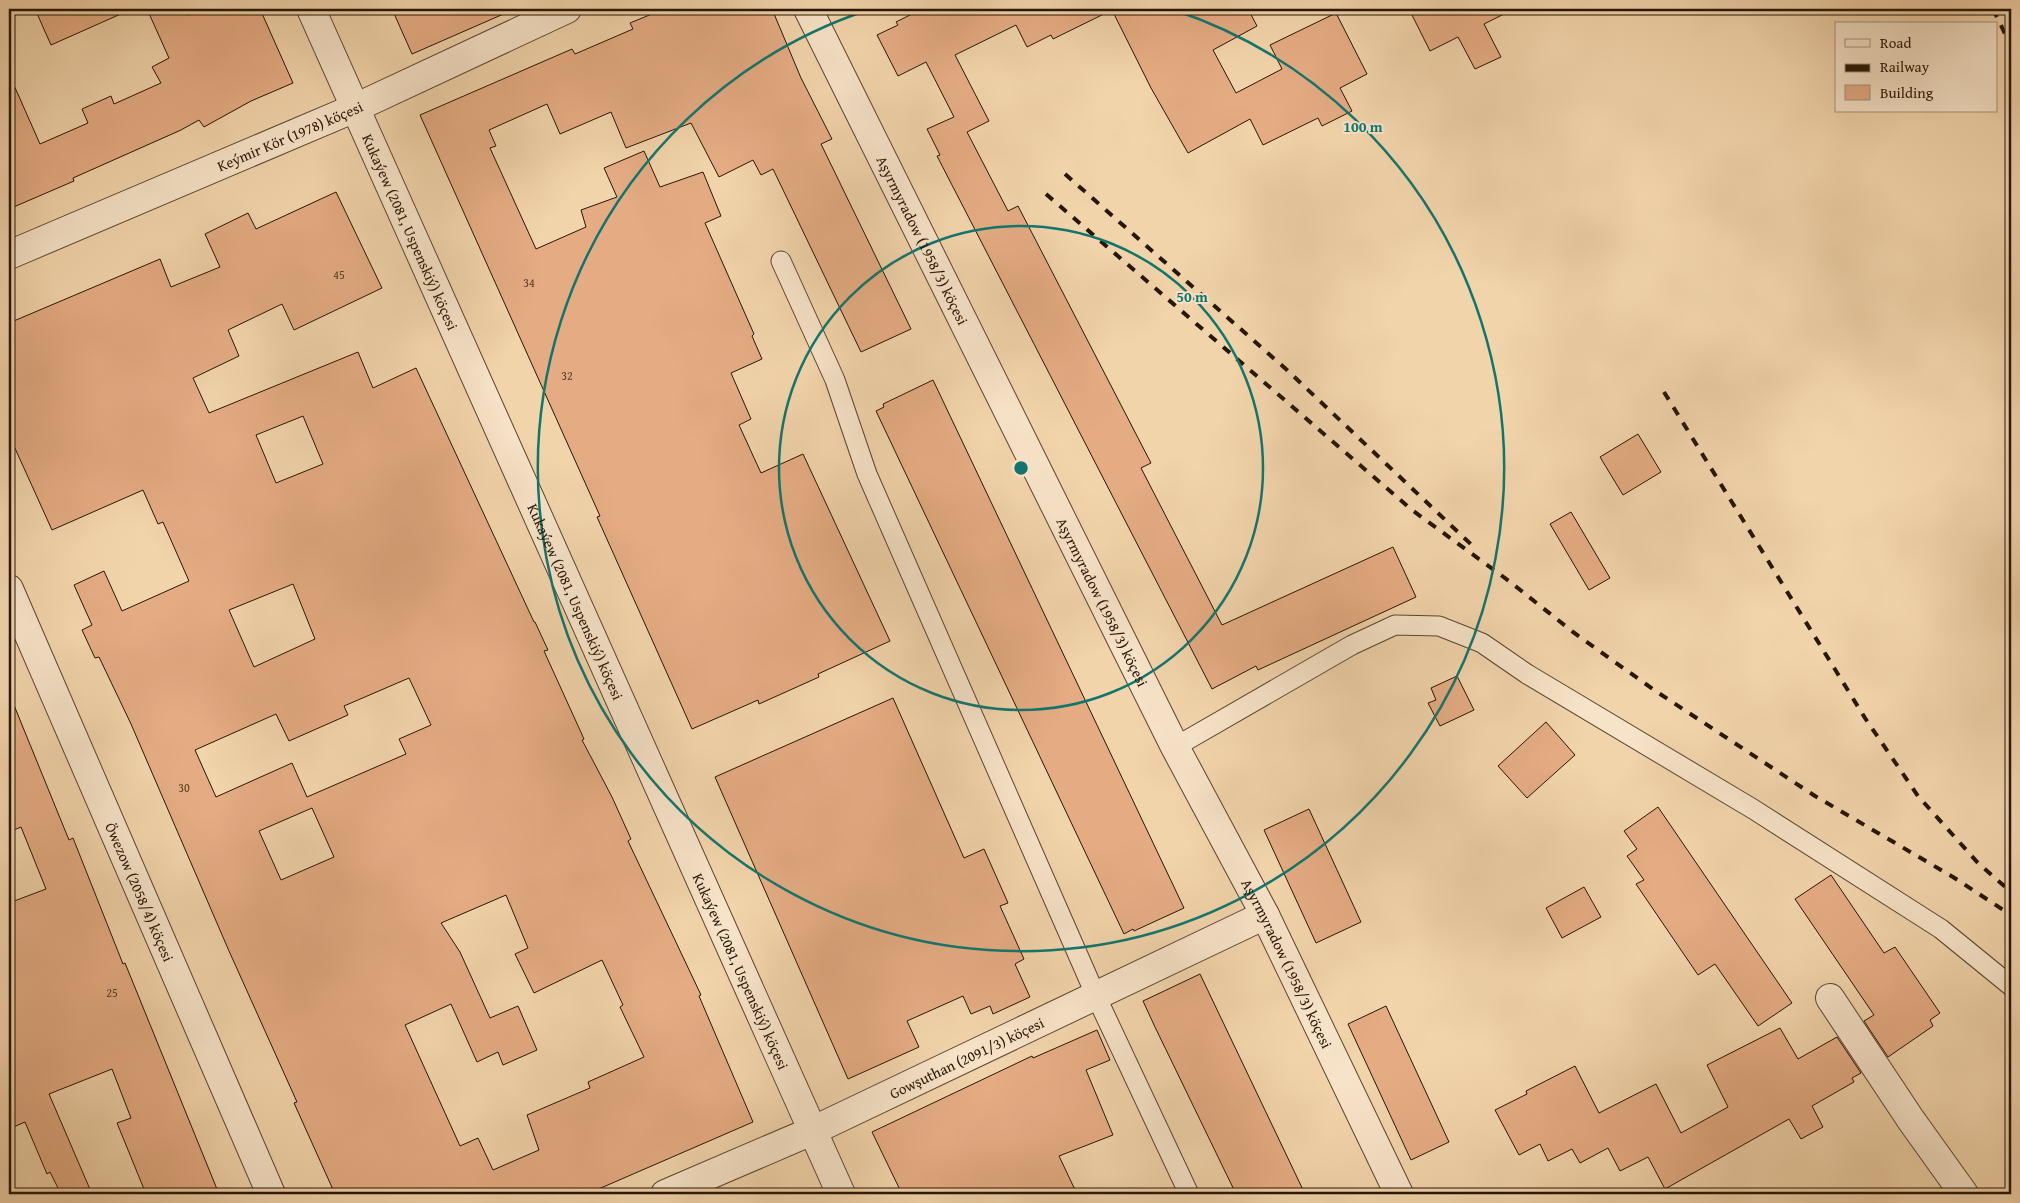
<svg xmlns="http://www.w3.org/2000/svg" width="2020" height="1203" font-family="'Gentium Book Plus',serif">
	<style>
		.building { fill: #e5ac84; stroke: #261605; fill-rule: evenodd }
		.lines { fill: none; stroke-linecap: round; stroke-linejoin: round }
		.lane-casing { stroke: #59462e; stroke-width: 21 }
		.street-casing { stroke: #59462e; stroke-width: 30 }
		.lane { stroke: #f7e3c8; stroke-width: 19 }
		.street { stroke: #f7e3c8; stroke-width: 28 }
		.rail { stroke: #261605; stroke-width: 4; stroke-dasharray: 9 9; stroke-linecap: butt }
		.ring { fill: none; stroke: #0f766e; stroke-width: 2.5 }
		.labels { text-anchor: middle; dominant-baseline: central; stroke-width: 4; stroke-linejoin: round; paint-order: stroke }
		.number-label { font-size: 12px; fill: #563c25 }
		.street-label { font-size: 15px; fill: #261605; stroke: #f7e3c8 }
		.centre { fill: #0f766e; stroke: #f7e3c8; stroke-width: 2.5 }
		.ring-label { font-size: 15px; text-anchor: middle; font-weight: bold; fill: #0f766e; stroke: #f7e3c8; stroke-width: 4; stroke-linejoin: round; paint-order: stroke }
	</style>
	<rect width="100%" height="100%" fill="#f2d4ab"/>
	<filter id="stains"><feTurbulence type="fractalNoise" baseFrequency=".004" numOctaves="4"/><feColorMatrix values="0 0 0 0 .2 0 0 0 0 .09 0 0 0 0 .02 0 0 0 .5 -.17"/></filter>
	<radialGradient id="worn" r=".72"><stop offset=".6" stop-color="#630" stop-opacity="0"/><stop offset="1" stop-color="#630" stop-opacity=".3"/></radialGradient>
	<!-- building -->
	<g class="building">
		<path d="M35,9H132L51,45Z"/>
		<path d="M147,9H185L188,15L205,9H260L293,83L251,101L204,127L199,120L181,130L73,178L74,181L9,209V74L40,144L88,123L82,109L111,96L114,104L161,83L152,67L169,58Z"/>
		<path d="M392,9H515L412,54Z"/>
		<path d="M664,9H772L801,78L832,139L821,144L911,329L861,352L773,169L761,175L753,160L719,177L691,123L626,148L611,112L560,134L547,104L489,130L496,146L490,148L536,249L586,227L581,210L617,197L604,168L644,151L660,187L703,172L721,216L705,223L754,334L752,336L762,359L731,373L751,419L739,425L761,473L803,454L890,641L818,674L819,677L759,704L758,700L692,729L597,517L600,516L420,115L572,49L575,54L633,29L630,23Z"/>
		<path d="M922,9H1248L1257,26L1213,50L1236,93L1282,69L1270,45L1336,13L1367,74L1340,88L1352,111L1322,126L1318,118L1263,145L1250,119L1188,153L1151,88L1112,10L1053,39L1051,35L1027,47L1016,25L955,55L989,121L967,132L1008,211L1018,206L1151,463L1141,468L1222,625L1393,547L1416,597L1258,670L1256,666L1212,689L937,156L940,155L927,129L954,117L926,62L898,76L877,35L898,25L896,22Z"/>
		<path d="M1409,9H1514L1484,24L1501,57L1475,69L1458,37L1430,51Z"/>
		<path d="M336,192L382,288L294,330L282,304L228,330L239,356L193,378L209,413L358,352L373,388L416,368L534,622H535L548,650L544,651L584,739L582,740L612,797L631,839L628,841L701,995L699,996L753,1122L587,1194H335L294,1103L297,1102L229,951L131,724L99,657L95,658L82,630L92,625L74,585L104,571L122,611L189,581L163,522L158,524L143,490L52,530L9,435V323L160,259L171,287L220,267L205,234L248,213L256,229ZM303,416L323,464L276,483L256,435ZM293,584L315,639L254,667L229,610ZM409,678L431,725L399,739L406,754L307,797L292,763L216,797L195,750L276,714L289,741L348,715L344,706ZM312,808L334,857L281,880L259,831ZM506,895L528,948L515,954L534,993L602,960L623,1005L620,1007L644,1057L588,1082L590,1088L527,1115L539,1150L493,1170L478,1138L460,1146L405,1025L451,1004L477,1062L498,1052L503,1065L537,1050L518,1006L490,1018L460,952L441,923Z"/>
		<path d="M933,380L1184,908L1134,931L1133,929L1124,934L876,411L884,407L883,404Z"/>
		<path d="M1638,434L1661,472L1623,495L1600,457Z"/>
		<path d="M1571,512L1610,578L1589,590L1550,524Z"/>
		<path d="M1457,676L1474,710L1440,726L1428,703L1436,700L1431,688Z"/>
		<path d="M9,693L69,840L73,838L123,964L125,963L219,1194H146L117,1123L131,1118L112,1069L49,1094L92,1194H61L50,1172L47,1174L25,1122L9,1129V903L46,889L21,827L9,832Z"/>
		<path d="M893,698L964,858L984,849L1008,903L1000,906L1024,959L1015,964L1030,997L993,1014L990,1006L971,1014L963,996L907,1021L919,1047L848,1079L715,777Z"/>
		<path d="M1546,722L1575,755L1527,798L1498,766Z"/>
		<path d="M1658,807L1792,1003L1758,1026L1715,964L1698,975L1636,884L1644,880L1627,856L1637,849L1624,831Z"/>
		<path d="M1309,809L1361,922L1316,943L1264,830Z"/>
		<path d="M1831,875L1884,953L1895,947L1940,1013L1930,1020L1933,1026L1888,1057L1864,1021L1874,1015L1795,899Z"/>
		<path d="M1584,887L1601,917L1562,938L1546,908Z"/>
		<path d="M1200,974L1305,1194H1236L1155,1027L1143,1001Z"/>
		<path d="M1386,1006L1449,1142L1411,1160L1348,1024Z"/>
		<path d="M1780,1028L1798,1059L1837,1037L1861,1073L1852,1078L1854,1082L1812,1106L1823,1127L1801,1139L1789,1119L1665,1189L1648,1157L1620,1171L1608,1148L1580,1163L1572,1149L1548,1161L1540,1144L1519,1155L1495,1110L1527,1094L1526,1091L1575,1066L1599,1113L1656,1084L1681,1133L1728,1107L1707,1065Z"/>
		<path d="M1097,1030L1110,1060L1086,1070L1113,1135L1059,1156L1077,1194H902L872,1132L1032,1056L1033,1058Z"/>
	</g>
	<g class="lines">
		<defs>
			<g id="lane">
				<path d="M781,261L835,380L867,474L1096,996L1189,1194"/>
				<path d="M1175,747L1352,645L1395,625L1439,626L1482,643L1527,674L1753,809L1941,929L2011,986"/>
			</g>
			<g id="street">
				<path id="s1" d="M311,9L841,1194"/>
				<path id="s2" d="M808,9L1175,747L1265,915L1399,1194"/>
				<path id="s3" d="M9,255L355,108L567,9"/>
				<path id="s4" d="M9,589L271,1194"/>
				<path d="M1830,998L1911,1120L1964,1194"/>
				<path id="s5" d="M665,1194L812,1131L1265,915"/>
			</g>
		</defs>
		<!-- lane casing -->
		<use href="#lane" class="lane-casing"/>
		<!-- street casing -->
		<use href="#street" class="street-casing"/>
		<!-- lane -->
		<use href="#lane" class="lane"/>
		<!-- street -->
		<use href="#street" class="street"/>
		<!-- rail -->
		<g class="rail">
			<path d="M1993,9L2011,46"/>
			<path d="M1065,174L1287,370L1477,550"/>
			<path d="M1046,194L1412,510L1509,581L1573,632L1654,690L1815,796L1953,877L2011,915"/>
			<path d="M1664,392L1865,718L1918,796L1978,863L2011,892"/>
		</g>
	</g>
	<!-- distance rings -->
	<g class="ring">
		<circle cx="1021" cy="468" r="242"/>
		<path d="M1174 10A483 483 0 1 1 868 10"/>
	</g>
	<g class="labels">
		<!-- number labels -->
		<g class="number-label">
			<text x="339" y="274">45</text>
			<text x="529" y="282">34</text>
			<text x="567" y="375">32</text>
			<text x="184" y="787">30</text>
			<text x="112" y="992">25</text>
		</g>
		<!-- street labels -->
		<g class="street-label">
			<text stroke="none"><textPath href="#s3" startOffset="305">Keýmir Kör (1978) köçesi</textPath></text>
			<text stroke="none"><textPath href="#s1" startOffset="244">Kukaýew (2081, Uspenskiý) köçesi</textPath></text>
			<text stroke="none"><textPath href="#s2" startOffset="258">Aşyrmyradow (1958/3) köçesi</textPath></text>
			<text stroke="none"><textPath href="#s1" startOffset="649">Kukaýew (2081, Uspenskiý) köçesi</textPath></text>
			<text stroke="none"><textPath href="#s2" startOffset="662">Aşyrmyradow (1958/3) köçesi</textPath></text>
			<text stroke="none"><textPath href="#s4" startOffset="330">Öwezow (2058/4) köçesi</textPath></text>
			<text stroke="none"><textPath href="#s2" startOffset="1068">Aşyrmyradow (1958/3) köçesi</textPath></text>
			<text stroke="none"><textPath href="#s1" startOffset="1054">Kukaýew (2081, Uspenskiý) köçesi</textPath></text>
			<text stroke="none"><textPath href="#s5" startOffset="331">Gowşuthan (2091/3) köçesi</textPath></text>
		</g>
	</g>
	<circle cx="1021" cy="468" r="8" class="centre"/>
	<g class="ring-label">
		<text x="1363" y="132">100 m</text>
		<text x="1192" y="302">50 m</text>
	</g>
	<!-- margin -->
	<rect width="2020" height="1203" fill="none" stroke="#f2d4ab" stroke-width="30"/>
	<rect x="10" y="10" width="2000" height="1183" fill="none" stroke="#261605" stroke-width="2.5"/>
	<rect x="15" y="15" width="1990" height="1173" fill="none" stroke="#261605"/>
	<!-- legend -->
	<rect x="1835" y="22" width="162" height="90" fill="#f7e3c8" stroke="#a3917a"/>
	<rect x="1845" y="39" width="25" height="8" fill="#f7e3c8" stroke="#a3917a"/>
	<text x="1880" y="48" font-size="15" fill="#261605">Road</text>
	<rect x="1845" y="64" width="25" height="8" fill="#261605" stroke="#a3917a"/>
	<text x="1880" y="72" font-size="15" fill="#261605">Railway</text>
	<rect x="1845" y="85" width="25" height="15" fill="#e5ac84" stroke="#a3917a"/>
	<text x="1880" y="98" font-size="15" fill="#261605">Building</text>
	<rect width="100%" height="100%" filter="url(#stains)"/>
	<rect width="100%" height="100%" fill="url(#worn)"/>
</svg>
